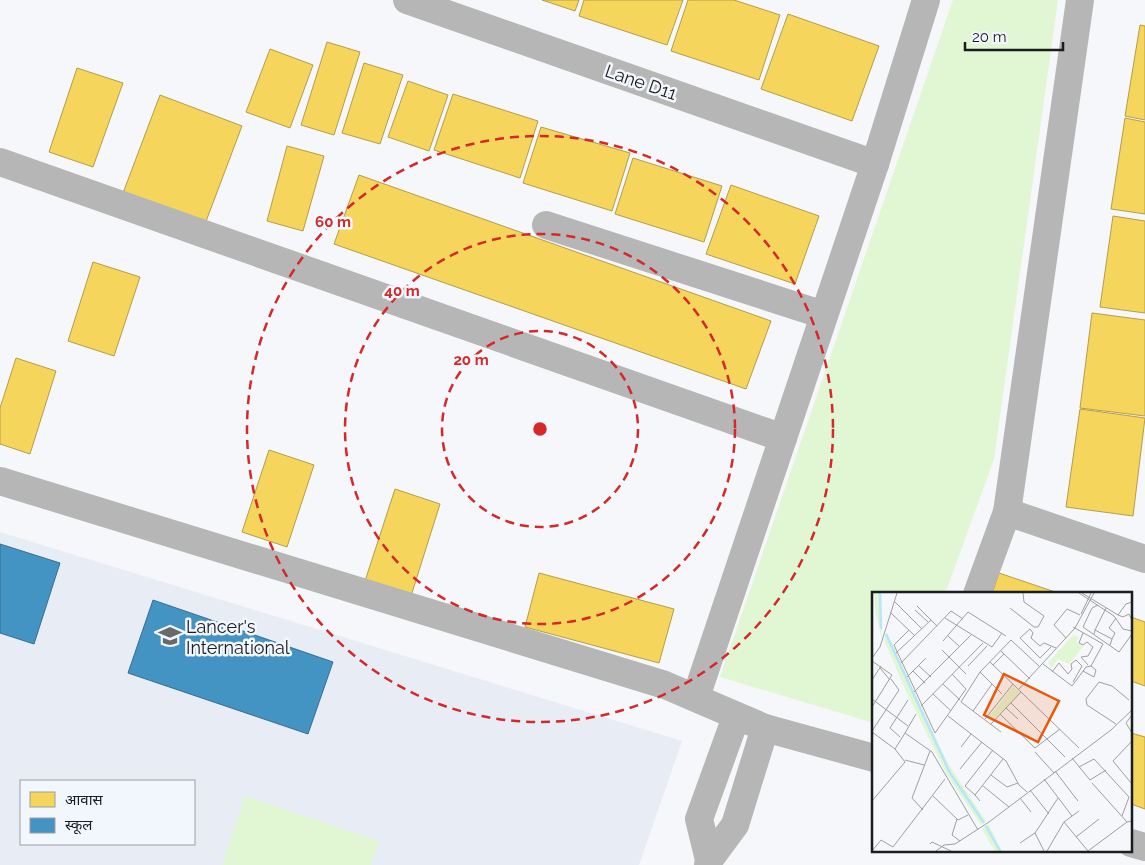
<svg xmlns="http://www.w3.org/2000/svg" width="1145" height="865" font-family="Raleway,'Noto Sans Devanagari',sans-serif">
	<style>
		.built { fill: #e7ecf5; fill-rule: evenodd }
		.green { fill: #e1f6d2 }
		.homes { fill: #f6d55c; stroke: #b49e49 }
		.schools { fill: #4393c3; stroke: #376f92 }
		.lines { fill: none; stroke-linecap: round; stroke-linejoin: round }
		.street { stroke: #b7b6b6; stroke-width: 28 }
		.ring { fill: none; stroke: #d62828; stroke-width: 2.5; stroke-dasharray: 9 6 }
		.labels { text-anchor: middle; dominant-baseline: central; stroke-width: 5; stroke-linejoin: round; paint-order: stroke }
		.street-label { font-size: 18px; fill: #1a1c1e; stroke: #f2f6fd }
		.poi-label { font-size: 18px; fill: #1a1c1e; stroke: #f2f6fd; text-anchor: start }
		.inset-river { fill: none; stroke: #b4e6fc; stroke-width: 2.5 }
		.inset-road { fill: none; stroke: #9d9fa2; stroke-width: 1 }
		.view { fill: #e8590c; fill-opacity: 0.15; stroke: #e8590c; stroke-width: 2.5 }
		.inset-edge { fill: none; stroke: #1a1c1e; stroke-width: 2.5 }
		.centre { fill: #d62828; stroke: #f2f6fd; stroke-width: 2.5 }
		.ring-label { font-size: 15px; text-anchor: middle; font-weight: bold; fill: #d62828; stroke: #f2f6fd; stroke-width: 5; stroke-linejoin: round; paint-order: stroke }
	</style>
	<rect width="100%" height="100%" fill="#f5f7fa"/>
	<!-- built -->
	<path class="built" d="M0,532L682,741L639,865H0ZM21,781H194V844H21Z"/>
	<!-- green -->
	<g class="green">
		<path d="M953,0H1058L994,459L945,594H874V723L720,677Z"/>
		<path d="M245,796L379,841L371,865H222Z"/>
	</g>
	<!-- homes -->
	<g class="homes">
		<path d="M542,0H579L575,11Z"/>
		<path d="M584,0H683L667,45L579,16Z"/>
		<path d="M688,0H734L780,15L759,80L671,51Z"/>
		<path d="M788,14L879,46L852,121L761,89Z"/>
		<path d="M1140,25L1145,26V120L1125,116Z"/>
		<path d="M327,42L360,52L334,135L301,125Z"/>
		<path d="M270,49L313,65L290,128L246,112Z"/>
		<path d="M364,63L403,75L380,144L342,133Z"/>
		<path d="M77,68L123,83L93,167L49,152Z"/>
		<path d="M408,81L448,95L429,151L388,137Z"/>
		<path d="M453,94L538,121L520,178L434,150Z"/>
		<path d="M160,95L242,126L205,224L123,193Z"/>
		<path d="M1125,118L1145,122V214L1111,209Z"/>
		<path d="M541,127L630,153L612,211L523,183Z"/>
		<path d="M287,146L324,156L303,231L267,221Z"/>
		<path d="M633,158L722,186L704,242L615,214Z"/>
		<path d="M359,175L771,321L746,389L334,244Z"/>
		<path d="M731,185L819,216L795,284L706,254Z"/>
		<path d="M1113,216L1145,221V313L1100,307Z"/>
		<path d="M93,262L140,277L114,356L68,341Z"/>
		<path d="M1092,313L1145,320V416L1080,408Z"/>
		<path d="M16,358L56,371L30,454L0,444V408Z"/>
		<path d="M1080,409L1145,418L1133,516L1066,507Z"/>
		<path d="M269,450L314,465L287,547L242,532Z"/>
		<path d="M395,489L440,504L411,596L365,581Z"/>
		<path d="M539,573L674,609L659,663L525,627Z"/>
		<path d="M999,573L1061,594H992Z"/>
		<path d="M1131,617L1145,622V686L1131,681Z"/>
		<path d="M1131,733L1145,737V809L1131,804Z"/>
	</g>
	<!-- schools -->
	<g class="schools">
		<path d="M0,544L60,563L34,644L0,633Z"/>
		<path d="M153,600L333,662L308,734L128,673Z"/>
	</g>
	<g class="lines">
		<!-- street -->
		<g class="street">
			<path d="M407,0L875,164"/>
			<path d="M0,162L783,438"/>
			<path d="M546,225L824,315"/>
			<path d="M0,481L665,685L765,728L874,758"/>
			<path d="M1007,512L1145,559"/>
			<path d="M977,594L1007,512L1080,0"/>
			<path d="M696,697L875,164L926,0"/>
			<path d="M1131,843L1145,847"/>
			<path d="M709,860L699,819L736,717"/>
			<path d="M708,865L709,860L735,825L765,728"/>
		</g>
	</g>
	<!-- distance rings -->
	<g class="ring">
		<circle cx="540" cy="429" r="98"/>
		<circle cx="540" cy="429" r="195"/>
		<circle cx="540" cy="429" r="293"/>
	</g>
	<!-- icons -->
	<defs>
		<symbol id="school-bare" viewBox="-9 -9 18 18"><path d="M0-5L7-2L0 1L-7-2ZM-4 1L0 2.5L4 1V4Q0 6-4 4Z" fill="#67696b" stroke="#f2f6fd" stroke-width="2.5" paint-order="stroke"/></symbol>
	</defs>
	<g fill-rule="evenodd">
		<use href="#school-bare" x="154" y="620" width="32" height="32"/>
	</g>
	<g class="labels">
		<!-- street labels -->
		<g class="street-label">
			<text transform="translate(641 82) rotate(19)">Lane D11</text>
		</g>
		<!-- poi labels -->
		<g class="poi-label">
			<text x="186" y="626">Lancer's<tspan x="186" dy="21">International</tspan></text>
		</g>
	</g>
	<!-- overview -->
	<g transform="translate(872 592)">
		<rect width="260" height="260" fill="#f5f7fa"/>
		<path d="M2,1H8L10,46L4,23ZM15,41L75,170L114,229L109,233L75,183L33,97L12,48ZM201,43L207,45L204,50L211,55L197,72L186,67L180,75L176,71ZM141,94L148,101L119,130L115,127ZM116,232L130,259H123L110,237Z" fill="#e1f6d2"/>
		<path class="inset-river" d="M8,1L9,37M14,42L78,181L112,231M114,234L128,259"/>
		<path class="inset-road" d="M207,1L242,24L251,37L260,39M210,1L246,23L254,12L260,10M23,10L50,37M226,13L220,16L211,35L247,60L260,42M45,14L65,34M138,16L162,35H166L172,24L152,10L151,1M43,18L56,30M19,21L43,44M209,22L219,1M246,23L251,25L257,22L260,28M73,26L120,55L130,41M37,38L22,53L63,141L94,97L80,82M223,38L234,16M211,41L207,51L211,53L215,50L221,55L216,64L209,65L216,73M222,42L223,38L240,47L238,53M76,44L88,55M194,46L182,33L195,17L208,23M240,47L243,41L237,36L244,26M71,49L96,20L134,44M179,55L168,66L148,46L158,37L161,41L159,46L168,54L172,51L184,56M70,58L94,82M129,59L158,87M24,61L59,28M0,66L8,55L25,1M0,69L20,83L0,115M118,70L207,156M29,71L79,19L91,27M171,72L200,94L214,75L219,74L231,52L201,35M121,73L132,62M47,74L59,85M96,74L115,54M8,76L18,88M41,79L53,91M211,79L222,85L224,78L219,74M108,80L130,102M180,80L187,71L196,82L200,77L199,72L204,68L210,74L201,90M35,85L54,66M0,88L9,74M71,92L88,108M147,97L203,36L222,1M42,100L99,43M61,102L79,119M0,107L36,134M139,111L193,165M49,114L111,51M134,116L146,127M101,119L120,92M44,122L33,141L60,160L106,238M128,122L163,156L188,137M260,123L254,131L260,141M76,124L134,169L147,193L155,200M113,127L141,92M119,132L149,100M244,132L215,113L214,107L227,90L240,94L257,108M0,139L27,98L19,87M0,140L23,157M129,140L89,110L108,80L139,48L168,75M28,145L18,136L36,108M260,149L241,169L260,192M89,155L99,142M163,160L182,181M200,166L218,188L234,178M33,168L52,173M207,175L222,167L257,205L250,224M88,177L110,150M183,179L206,209M119,183L135,195L146,191M172,187L200,224M220,191L255,230L260,229M111,194L137,215M158,198L177,222M103,203L93,194L121,158M61,204L86,228L96,223M148,206L159,220M0,209L33,170L23,157L33,141M108,209L103,203L131,167M51,218L40,206L58,159M85,227L80,243L88,249M192,230L216,259L255,230M163,241L172,259M204,245L227,227M148,251L163,241L186,206M58,252L60,250L79,259M0,259L9,248L21,255L73,187M64,259L72,253L83,252L117,230L239,138L260,118M175,259L192,230L207,219"/>
		<path class="view" d="M132,82L187,109L166,150L112,123Z"/>
		<rect width="260" height="260" class="inset-edge"/>
	</g>
	<circle cx="540" cy="429" r="8" class="centre"/>
	<g class="ring-label">
		<text x="333" y="227">60 m</text>
		<text x="402" y="296">40 m</text>
		<text x="471" y="365">20 m</text>
	</g>
	<!-- legend -->
	<rect x="20" y="780" width="175" height="65" fill="#f2f6fd" stroke="#9c9fa4"/>
	<rect x="30" y="792" width="25" height="15" fill="#f6d55c" stroke="#9c9fa4"/>
	<text x="65" y="805" font-size="15" fill="#1a1c1e">आवास</text>
	<rect x="30" y="818" width="25" height="15" fill="#4393c3" stroke="#9c9fa4"/>
	<text x="65" y="830" font-size="15" fill="#1a1c1e">स्कूल</text>
	<!-- scale -->
	<path d="M965 42v8h98v-8" fill="none" stroke="#1a1c1e" stroke-width="2.5"/>
	<text x="972" y="42" font-size="15" fill="#1a1c1e" stroke="#f2f6fd" stroke-width="4" paint-order="stroke">20 m</text>
</svg>
